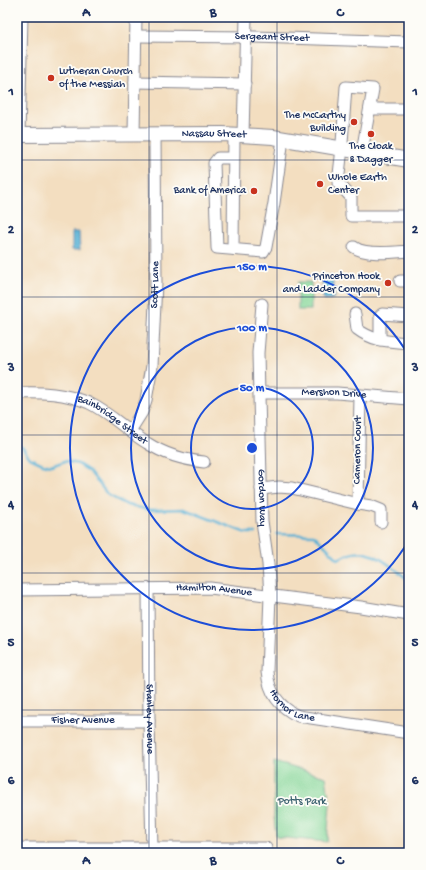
<svg xmlns="http://www.w3.org/2000/svg" width="426" height="870" font-family="'Gochi Hand',sans-serif">
	<style>
		.green { fill: #83d596; stroke: #4f827a }
		.water { fill: #57b0d4; stroke: #397099 }
		.lines { fill: none; stroke-linecap: round; stroke-linejoin: round }
		.stream { stroke: #57b0d4; stroke-width: 2.5 }
		.minor-casing { stroke: #87868f; stroke-width: 13 }
		.major-casing { stroke: #87868f; stroke-width: 16 }
		.minor { stroke: #fff; stroke-width: 11 }
		.major { stroke: #fff; stroke-width: 14 }
		.grid { fill: none; stroke: #1b2f5e; stroke-width: 1; stroke-opacity: 0.55 }
		.ring { fill: none; stroke: #1d4ed8; stroke-width: 2 }
		.poi-dot { fill: #c8321e; stroke: #fdfcf7; stroke-width: 1.5 }
		.labels { text-anchor: middle; dominant-baseline: central; stroke-width: 3.5; stroke-linejoin: round; paint-order: stroke }
		.street-label { font-size: 11px; fill: #1b2f5e; stroke: #fdfcf7 }
		.poi-label { font-size: 11px; fill: #1b2f5e; stroke: #fdfcf7; text-anchor: end }
		.park-label { font-size: 11px; fill: #3a616f; stroke: #fdfcf7 }
		.centre { fill: #1d4ed8; stroke: #fdfcf7; stroke-width: 2 }
		.ring-label { font-size: 12px; text-anchor: middle; font-weight: bold; fill: #1d4ed8; stroke: #fdfcf7; stroke-width: 3.5; stroke-linejoin: round; paint-order: stroke }
		.neatline { fill: none; stroke: #1b2f5e; stroke-width: 1.5 }
		.grid-label { font-size: 13px; text-anchor: middle; font-weight: bold; fill: #1b2f5e }
	</style>
	<rect width="100%" height="100%" fill="#fdfcf7"/>
	<filter id="ink" filterUnits="userSpaceOnUse"><feTurbulence type="fractalNoise" baseFrequency=".025" numOctaves="2"/><feDisplacementMap in="SourceGraphic" scale="8" xChannelSelector="R" yChannelSelector="G"/><feConvolveMatrix kernelMatrix="1 2 1 2 8 2 1 2 1" color-interpolation-filters="sRGB"/></filter>
	<filter id="wash" filterUnits="userSpaceOnUse"><feTurbulence type="fractalNoise" baseFrequency=".012" numOctaves="4" result="noise"/><feDisplacementMap in="SourceGraphic" scale="16" xChannelSelector="R" yChannelSelector="G"/><feGaussianBlur stdDeviation="0.9" result="paint"/><feColorMatrix in="noise" values="0 0 0 0 0 0 0 0 0 0 0 0 0 0 0 0 0 1.4 0 .05"/><feComposite in="paint" operator="in"/></filter>
	<g filter="url(#wash)">
		<rect width="100%" height="100%" fill="#f3dec0"/>
		<!-- green -->
		<g class="green">
			<rect x="298" y="282" width="13" height="28"/>
			<path d="M274,762L326,777L330,804L327,842L276,837L274,816Z"/>
		</g>
		<!-- water -->
		<g class="water">
			<path d="M72,232H79L80,250H72Z"/>
			<path d="M332,276L335,298L326,300L323,298L322,277Z"/>
		</g>
		<g class="lines">
			<!-- stream -->
			<g class="stream">
				<path d="M17,447H22L30,458L43,464L51,466L65,461L78,464L89,471L108,495L127,505L150,510L184,509L246,533H256"/>
				<path d="M277,534L314,535L338,559C342,557 346,555 350,554C371,547 391,566 406,578"/>
			</g>
		</g>
	</g>
	<g filter="url(#ink)">
		<g class="lines">
			<defs>
				<g id="minor">
					<path id="s1" d="M136,36L255,37L409,42"/>
					<path d="M135,82L245,84"/>
					<path d="M370,109H409"/>
					<path d="M134,134L136,17"/>
					<path d="M19,135L22,17"/>
					<path d="M243,135L246,17"/>
					<path d="M362,152L373,89L346,87L341,157L338,183L351,197V216H409"/>
					<path d="M233,158H218L214,163L217,248L263,252L266,247L274,203L283,139"/>
					<path d="M354,247C365,256 395,252 409,251"/>
					<path d="M233,249L234,134"/>
					<path d="M400,281H409"/>
					<path id="s2" d="M262,304L258,353L262,521L268,564L270,596L267,672C269,693 279,707 298,716L409,733"/>
					<path d="M355,314L357,329C374,342 389,341 409,343"/>
					<path d="M380,340V316L382,314L409,316"/>
					<path id="s3" d="M17,393C42,392 65,393 89,403C110,413 127,431 147,443C164,454 184,460 204,462"/>
					<path id="s4" d="M260,393H337L409,399"/>
					<path d="M360,395L358,504L371,506L381,510V522"/>
					<path id="s5" d="M130,431L142,412L146,400L152,366L156,283L155,134"/>
					<path d="M261,489L279,487L292,488L358,504"/>
					<path id="s6" d="M148,589L149,721L152,849"/>
					<path id="s7" d="M17,590L210,588L361,607L409,615"/>
					<path id="s8" d="M17,721H149"/>
					<path d="M17,848H266V853"/>
				</g>
				<g id="major">
					<path id="s9" d="M17,135L223,134L273,137L409,160"/>
				</g>
			</defs>
			<!-- minor casing -->
			<use href="#minor" class="minor-casing"/>
			<!-- major casing -->
			<use href="#major" class="major-casing"/>
			<!-- minor -->
			<use href="#minor" class="minor"/>
			<!-- major -->
			<use href="#major" class="major"/>
		</g>
	</g>
	<!-- grid -->
	<path class="grid" d="M149,17V853M277,17V853M17,160H409M17,297H409M17,435H409M17,573H409M17,710H409"/>
	<!-- distance rings -->
	<g class="ring">
		<circle cx="252" cy="448" r="61"/>
		<circle cx="252" cy="448" r="121"/>
		<path d="M409 540A182 182 0 1 1 409 356"/>
	</g>
	<!-- markers -->
	<g class="poi-dot">
		<circle cx="51" cy="78" r="4"/>
		<circle cx="354" cy="122" r="4"/>
		<circle cx="371" cy="134" r="4"/>
		<circle cx="320" cy="184" r="4"/>
		<circle cx="254" cy="191" r="4"/>
		<circle cx="388" cy="283" r="4"/>
	</g>
	<g class="labels">
		<!-- street labels -->
		<g class="street-label">
			<text stroke="none"><textPath href="#s1" startOffset="136">Sergeant Street</textPath></text>
			<text stroke="none"><textPath href="#s9" startOffset="197">Nassau Street</textPath></text>
			<text stroke="none"><textPath href="#s5" startOffset="151">Scott Lane</textPath></text>
			<text stroke="none"><textPath href="#s4" startOffset="74">Mershon Drive</textPath></text>
			<text stroke="none"><textPath href="#s3" startOffset="102">Bainbridge Street</textPath></text>
			<text transform="translate(358 450) rotate(-89)">Cameron Court</text>
			<text stroke="none"><textPath href="#s2" startOffset="194">Gordon Way</textPath></text>
			<text stroke="none"><textPath href="#s7" startOffset="197">Hamilton Avenue</textPath></text>
			<text stroke="none"><textPath href="#s2" startOffset="415">Hornor Lane</textPath></text>
			<text stroke="none"><textPath href="#s6" startOffset="130">Stanley Avenue</textPath></text>
			<text stroke="none"><textPath href="#s8" startOffset="66">Fisher Avenue</textPath></text>
		</g>
		<!-- poi labels -->
		<g class="poi-label">
			<text x="59" y="72" text-anchor="start">Lutheran Church<tspan x="59" dy="13">of the Messiah</tspan></text>
			<text x="346" y="116">The McCarthy<tspan x="346" dy="13">Building</tspan></text>
			<text x="371" y="147" text-anchor="middle">The Cloak<tspan x="371" dy="13">&amp; Dagger</tspan></text>
			<text x="328" y="178" text-anchor="start">Whole Earth<tspan x="328" dy="13">Center</tspan></text>
			<text x="246" y="191">Bank of America</text>
			<text x="380" y="277">Princeton Hook<tspan x="380" dy="13">and Ladder Company</tspan></text>
		</g>
		<!-- park labels -->
		<g class="park-label">
			<text x="302" y="802">Potts Park</text>
		</g>
	</g>
	<circle cx="252" cy="448" r="6" class="centre"/>
	<g class="ring-label">
		<text x="252" y="270">150 m</text>
		<text x="252" y="331">100 m</text>
		<text x="252" y="391">50 m</text>
	</g>
	<!-- margin -->
	<rect width="426" height="870" fill="none" stroke="#fdfcf7" stroke-width="44"/>
	<rect x="22" y="22" width="382" height="826" class="neatline"/>
	<g class="grid-label">
		<text x="86" y="16">A</text>
		<text x="213" y="16">B</text>
		<text x="340" y="16">C</text>
		<text x="11" y="95">1</text>
		<text x="415" y="95">1</text>
		<text x="11" y="233">2</text>
		<text x="415" y="233">2</text>
		<text x="11" y="371">3</text>
		<text x="415" y="371">3</text>
		<text x="11" y="508">4</text>
		<text x="415" y="508">4</text>
		<text x="11" y="646">5</text>
		<text x="415" y="646">5</text>
		<text x="11" y="784">6</text>
		<text x="415" y="784">6</text>
		<text x="86" y="864">A</text>
		<text x="213" y="864">B</text>
		<text x="340" y="864">C</text>
	</g>
</svg>
